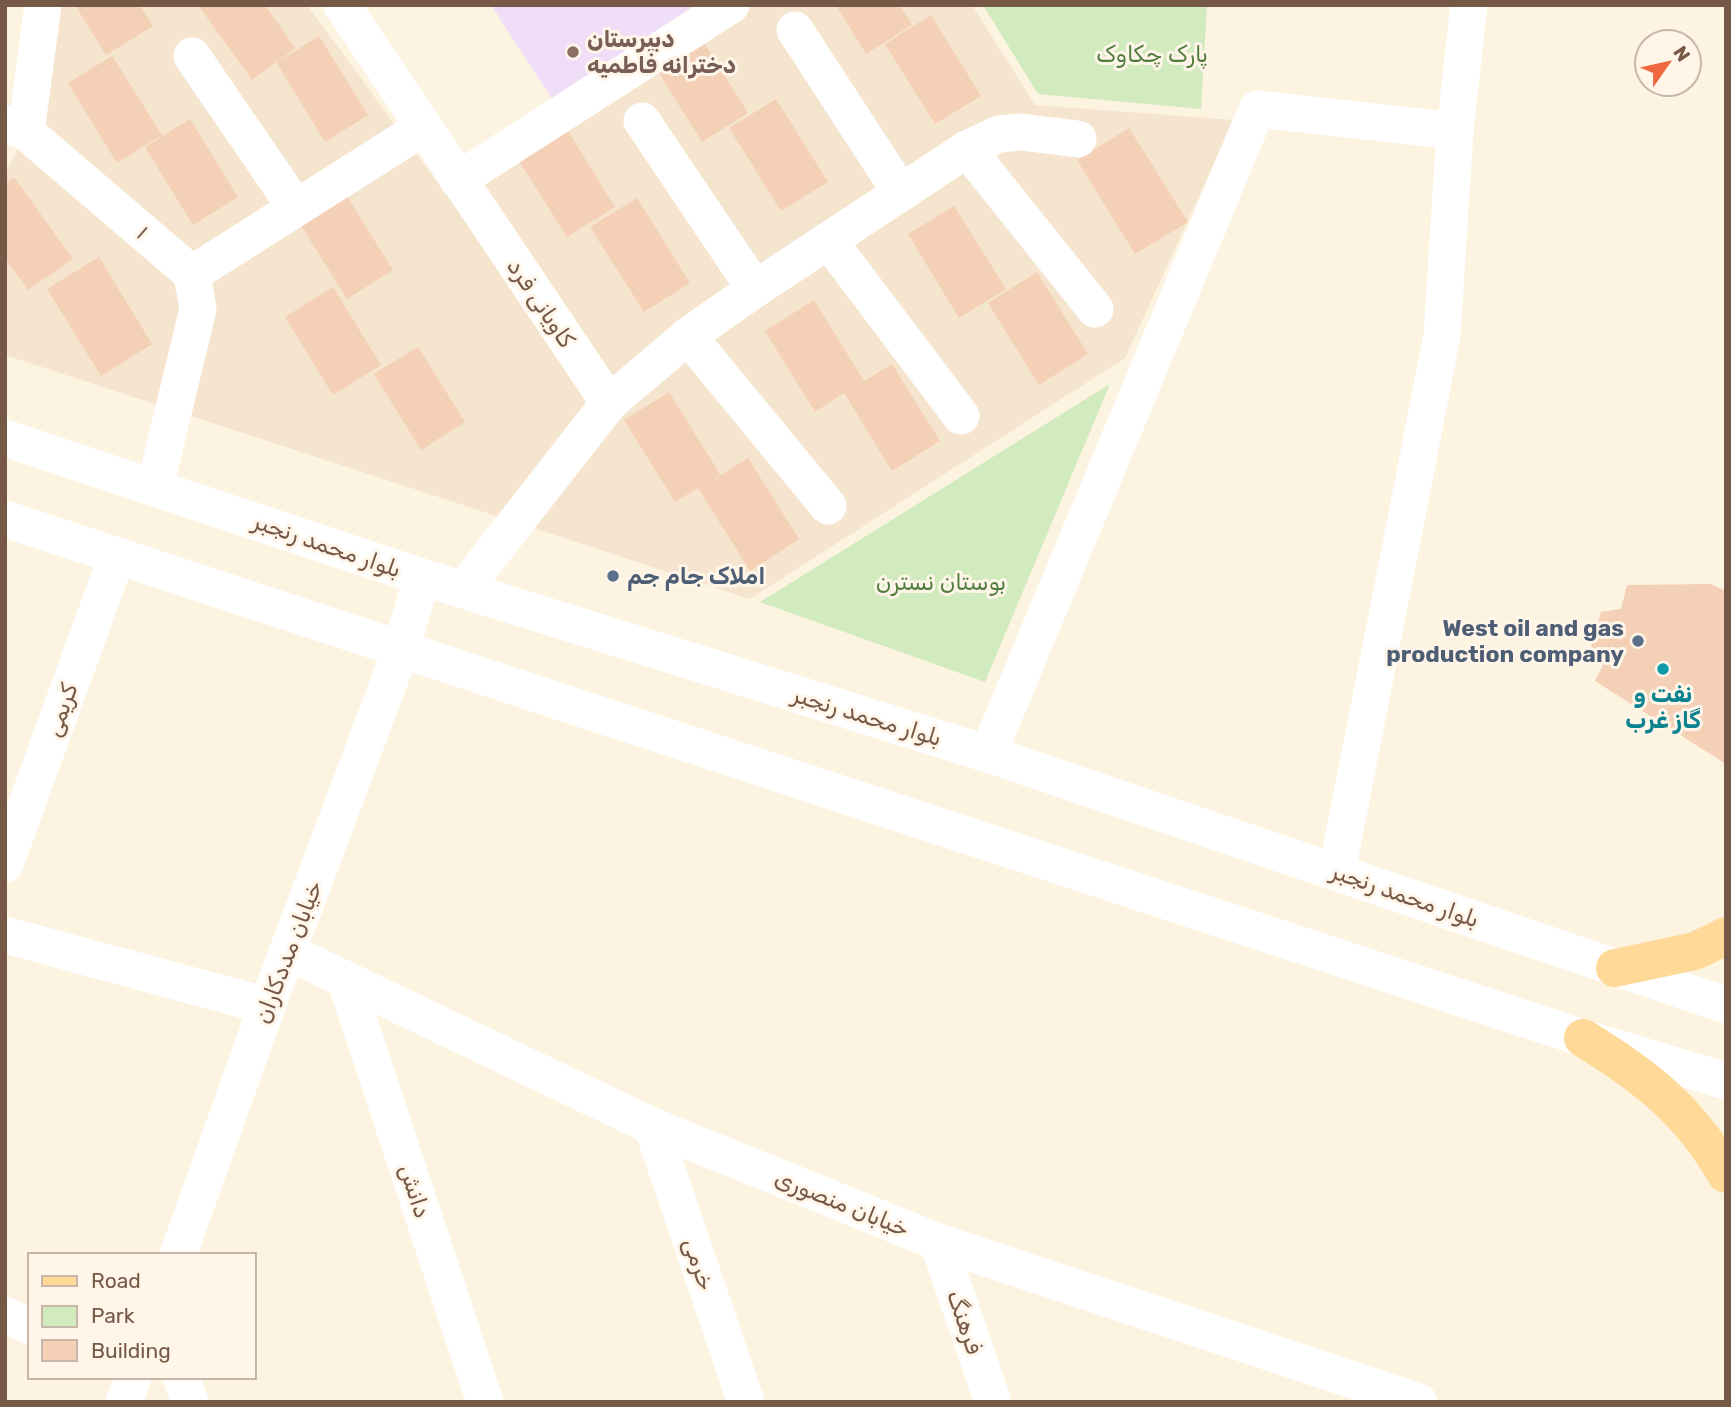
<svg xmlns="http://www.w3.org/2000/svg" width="1731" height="1407" font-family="Rubik,Vazirmatn,sans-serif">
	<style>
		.residential { fill: #f5e5cf }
		.education { fill: #f0def9 }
		.green { fill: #d1ebbf }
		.building { fill: #f4d0b7 }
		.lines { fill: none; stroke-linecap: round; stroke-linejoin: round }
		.minor { stroke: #fff; stroke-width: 37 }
		.major { stroke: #ffd997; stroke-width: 38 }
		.education-dot { fill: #8d6e63; stroke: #fff6e9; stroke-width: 2.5 }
		.service-dot { fill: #5c6f8a; stroke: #fff6e9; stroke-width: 2.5 }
		.culture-dot { fill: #0f9aa8; stroke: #fff6e9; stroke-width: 2.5 }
		.labels { text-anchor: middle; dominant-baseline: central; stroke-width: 6; stroke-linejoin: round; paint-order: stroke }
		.education-label { font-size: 23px; font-weight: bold; fill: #785e54; stroke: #fff6e9; text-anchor: start }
		.park-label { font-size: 23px; fill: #507d3e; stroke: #fff6e9 }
		.street-label { font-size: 23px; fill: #765847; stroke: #fff6e9 }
		.service-label { font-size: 23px; font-weight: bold; fill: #4e5e75; stroke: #fff6e9; text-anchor: start }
		.culture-label { font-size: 23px; font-weight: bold; fill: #0d838f; stroke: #fff6e9 }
	</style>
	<rect width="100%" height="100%" fill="#fdf3e1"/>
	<!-- residential -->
	<path class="residential" d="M54,5H307L443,190L730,5H972L1035,105L1234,120L1125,358L750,599L5,355V173L41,105Z"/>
	<!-- education -->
	<path class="education" d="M491,5H695L552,99Z"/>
	<!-- green -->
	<g class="green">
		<path d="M983,5H1207L1201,109L1038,94Z"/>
		<path d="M1110,384L985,682L760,602Z"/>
	</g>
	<!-- building -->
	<g class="building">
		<path d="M75,5H140L153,26L106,55Z"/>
		<path d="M198,5H265L295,48L279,61L319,36L368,115L325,142L276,62L252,80Z"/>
		<path d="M836,5H900L912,25L866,54Z"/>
		<path d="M931,15L981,96L935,124L885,44Z"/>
		<path d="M698,33L748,113L702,142L652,62Z"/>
		<path d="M112,56L162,135L117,163L68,83Z"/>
		<path d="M776,99L828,182L781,211L729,128Z"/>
		<path d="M190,119L238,197L193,225L145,147Z"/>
		<path d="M563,123L615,207L567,237L514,153Z"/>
		<path d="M1129,128L1188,222L1135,254L1077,160Z"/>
		<path d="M14,177L73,259L28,290L5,258V184Z"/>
		<path d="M341,187L393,270L347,299L295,216Z"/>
		<path d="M637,198L690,283L644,312L590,227Z"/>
		<path d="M954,206L1006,289L959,318L908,234Z"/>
		<path d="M99,257L152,344L101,376L47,289Z"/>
		<path d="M1037,272L1088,354L1039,385L988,303Z"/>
		<path d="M333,287L381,365L333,395L285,317Z"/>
		<path d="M814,300L864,381L892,364L940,441L892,471L844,393L815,412L765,331Z"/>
		<path d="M418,347L465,422L421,450L374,374Z"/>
		<path d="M669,392L720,474L713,480L748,458L799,539L750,571L698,488L675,502L624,420Z"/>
		<path d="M1711,584L1726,591V764L1595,681L1607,657L1591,647L1601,612L1621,609L1627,585Z"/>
	</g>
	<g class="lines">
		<!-- minor -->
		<g class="minor">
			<path d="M342,5L609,403"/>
			<path d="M795,30L901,193"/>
			<path d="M192,56L296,208"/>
			<path d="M642,121L755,289"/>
			<path d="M5,124L26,132L192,274L198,309L155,487"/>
			<path d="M26,132L43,5"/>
			<path d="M967,149L1095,309"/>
			<path d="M458,180L731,5"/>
			<path d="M829,241L961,416"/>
			<path d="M192,274L424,127"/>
			<path d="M688,336L828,506"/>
			<path d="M5,438L422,577L988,754L1726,1005"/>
			<path d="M5,519L1583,1038L1726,1081"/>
			<path d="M463,590L609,403L688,336L755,289L967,149L999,134L1021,132L1078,139"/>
			<path d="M988,754L1257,109L1455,131"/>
			<path d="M5,864L117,556"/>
			<path d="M1337,871L1442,336L1455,131L1469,5"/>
			<path d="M5,935L267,1006"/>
			<path d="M288,952L652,1126L938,1242L1419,1402"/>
			<path d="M345,979L485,1402"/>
			<path d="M652,1126L746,1402"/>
			<path d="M938,1242L993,1402"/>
			<path d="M178,1255L267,1006L401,650L422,577"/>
			<path d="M5,1315L30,1326"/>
			<path d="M181,1377L190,1402"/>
			<path d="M124,1402L133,1377"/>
		</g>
		<!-- major -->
		<g class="major">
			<path d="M1615,968L1695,951L1726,936"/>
			<path d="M1583,1038C1645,1076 1689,1110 1726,1174"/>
		</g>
	</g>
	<!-- markers -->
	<circle class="education-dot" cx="573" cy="52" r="7"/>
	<g class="service-dot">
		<circle cx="613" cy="576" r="7"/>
		<circle cx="1638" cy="641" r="7"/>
	</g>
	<circle class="culture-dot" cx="1663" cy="669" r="7"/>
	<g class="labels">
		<!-- education labels -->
		<g class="education-label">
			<text x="587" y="39">دبیرستان<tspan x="587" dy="26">دخترانه فاطمیه</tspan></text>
		</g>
		<!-- park labels -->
		<g class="park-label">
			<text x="1152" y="54">پارک چکاوک</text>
			<text x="941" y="582">بوستان نسترن</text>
		</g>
		<!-- street labels -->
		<g class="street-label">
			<text transform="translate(143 232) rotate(41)">۱</text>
			<text transform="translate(541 303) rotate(56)">کاویانی فرد</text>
			<text transform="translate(327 545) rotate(19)">بلوار محمد رنجبر</text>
			<text transform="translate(61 710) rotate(-70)">کریمی</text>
			<text transform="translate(867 716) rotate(17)">بلوار محمد رنجبر</text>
			<text transform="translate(1405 895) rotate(19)">بلوار محمد رنجبر</text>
			<text transform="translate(288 952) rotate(-69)">خیابان مددکاران</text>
			<text transform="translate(415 1191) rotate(72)">دانش</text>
			<text transform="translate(842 1203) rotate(22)">خیابان منصوری</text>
			<text transform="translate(699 1264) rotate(71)">خرمی</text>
			<text transform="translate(965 1322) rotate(71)">فرهنگ</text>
		</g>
		<!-- service labels -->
		<g class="service-label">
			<text x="627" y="576">املاک جام جم</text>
			<text x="1624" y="628" text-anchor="end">West oil and gas<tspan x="1624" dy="26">production company</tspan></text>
		</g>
		<!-- culture labels -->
		<g class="culture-label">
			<text x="1663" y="694">نفت و<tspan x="1663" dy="26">گاز غرب</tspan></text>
		</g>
	</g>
	<!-- border -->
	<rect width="1731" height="1407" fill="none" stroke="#765847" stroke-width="14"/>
	<!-- legend -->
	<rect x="28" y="1253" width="228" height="126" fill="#fff6e9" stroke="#c8b7a8" stroke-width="2"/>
	<rect x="42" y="1276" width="35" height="10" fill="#ffd997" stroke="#c8b7a8" stroke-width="2"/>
	<text x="91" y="1288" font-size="21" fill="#765847">Road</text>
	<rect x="42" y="1306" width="35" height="21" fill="#d1ebbf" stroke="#c8b7a8" stroke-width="2"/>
	<text x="91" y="1323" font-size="21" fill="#765847">Park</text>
	<rect x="42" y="1340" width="35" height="21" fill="#f4d0b7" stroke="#c8b7a8" stroke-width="2"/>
	<text x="91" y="1358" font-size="21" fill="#765847">Building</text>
	<!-- north arrow -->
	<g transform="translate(1668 63) rotate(56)"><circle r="33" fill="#fff6e9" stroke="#c8b7a8" stroke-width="2"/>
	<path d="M0-5L12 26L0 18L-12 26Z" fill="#ee683f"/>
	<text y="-10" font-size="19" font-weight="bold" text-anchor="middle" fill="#765847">N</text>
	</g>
</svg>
